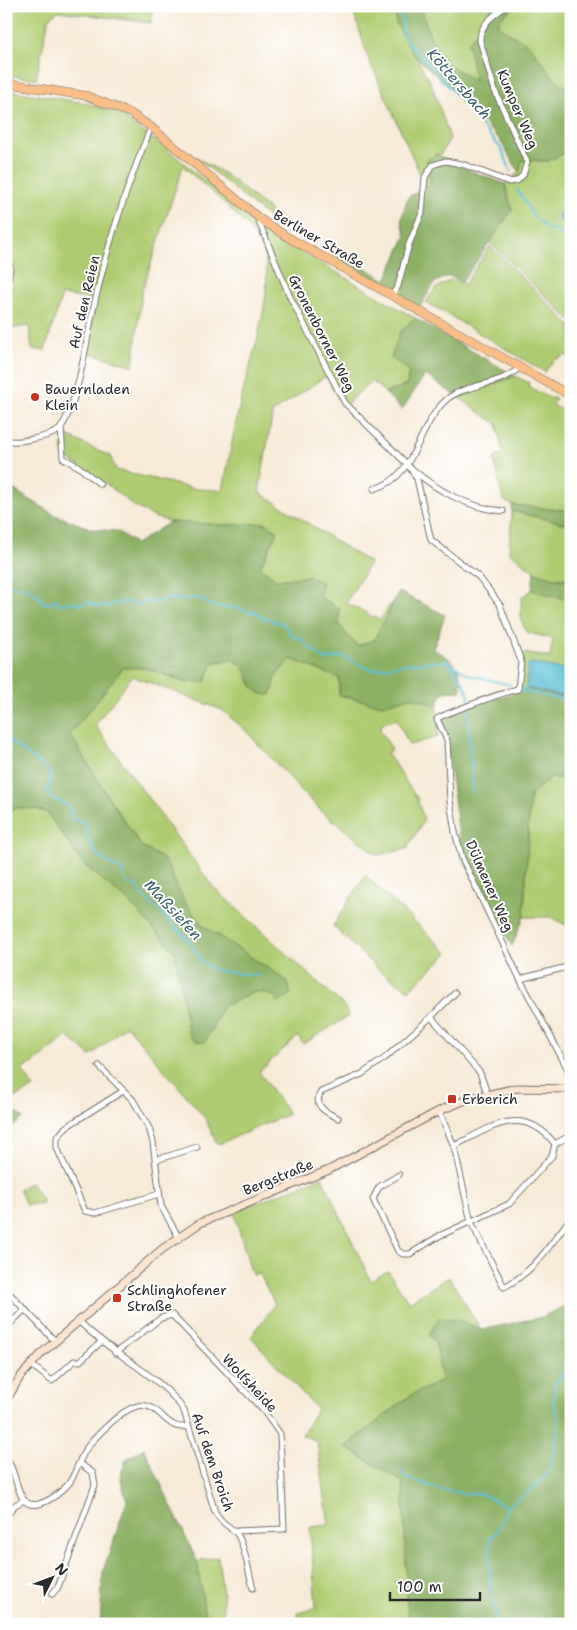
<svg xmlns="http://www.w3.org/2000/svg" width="577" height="1630" font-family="'Shantell Sans',sans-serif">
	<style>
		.green { fill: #afcc72; stroke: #6d7c4e }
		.forest { fill: #8bb064; stroke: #5b6e48 }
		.water { fill: #58bfd5; stroke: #427580 }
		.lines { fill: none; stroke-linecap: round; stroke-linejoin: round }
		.stream { stroke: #58bfd5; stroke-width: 2 }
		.street-casing { stroke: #726e67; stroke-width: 7 }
		.secondary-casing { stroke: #726e67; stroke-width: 9 }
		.primary-casing { stroke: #726e67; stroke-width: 9 }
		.street { stroke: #fff; stroke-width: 5 }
		.secondary { stroke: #fce5d0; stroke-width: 7 }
		.primary { stroke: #f8bd89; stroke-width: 8 }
		.poi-dot { fill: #c8321e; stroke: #fff; stroke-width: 2 }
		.labels { text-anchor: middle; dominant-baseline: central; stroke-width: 4; stroke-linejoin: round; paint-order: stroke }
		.street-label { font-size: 14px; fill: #2b2b2b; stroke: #fff }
		.poi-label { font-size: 14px; fill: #2b2b2b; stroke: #fff; text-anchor: start }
		.water-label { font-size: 15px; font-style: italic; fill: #3b5f66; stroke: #fff }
	</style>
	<rect width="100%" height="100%" fill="#fff"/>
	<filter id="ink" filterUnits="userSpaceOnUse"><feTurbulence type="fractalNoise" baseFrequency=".02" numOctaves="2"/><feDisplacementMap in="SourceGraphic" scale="10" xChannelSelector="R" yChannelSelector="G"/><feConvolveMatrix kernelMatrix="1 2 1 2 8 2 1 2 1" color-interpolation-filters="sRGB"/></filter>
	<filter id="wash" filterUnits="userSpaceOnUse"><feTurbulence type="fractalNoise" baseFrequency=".0096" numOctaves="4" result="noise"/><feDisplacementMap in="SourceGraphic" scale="20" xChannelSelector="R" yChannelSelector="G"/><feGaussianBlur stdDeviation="1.12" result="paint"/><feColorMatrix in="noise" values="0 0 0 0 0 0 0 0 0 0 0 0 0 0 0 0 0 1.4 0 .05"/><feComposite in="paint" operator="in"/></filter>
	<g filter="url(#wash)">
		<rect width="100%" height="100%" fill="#f7ead7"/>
		<!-- green -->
		<g class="green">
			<path d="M6,6H152L151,23L58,11L49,18L36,79L6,75Z"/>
			<path d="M355,6H396V23L431,83L450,138L441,154H436L431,184L426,187L369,60L355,17Z"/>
			<path d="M420,6H492L472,62L476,81L446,63L430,37Z"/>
			<path d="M516,6H571V92L554,78L529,45L497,26L501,17Z"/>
			<path d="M6,90L86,103L119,114L168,150L264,230L415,318L400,332L409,370L407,385L385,393L372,381L343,407L326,376L273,412L259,492L370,563L346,603L380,620L399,592L374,640L357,646L338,625L339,608L321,598L309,576L277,580L260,567L278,531L265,523L226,525L170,522L154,517L134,506L105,483L64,456L62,448L65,435L110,456L116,470L196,489L223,490C229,462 233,432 240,404C249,365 277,288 263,251C253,224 205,187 183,166L142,291L133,366L87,352L96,300L62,295L45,350H32L29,326L6,329L7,304L14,272L6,251Z"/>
			<path d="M571,150V321L489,242L512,210L505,184L519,172L522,160L548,161Z"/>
			<path d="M197,158L225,174L273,213L277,222L273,221Z"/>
			<path d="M490,246L571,326V358L566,355L554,360L545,372L426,302L436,288L451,280L465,284Z"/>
			<path d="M515,376L529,383L528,386L549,398H556L552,405L571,414V511L512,505L503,500L494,458L503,454L497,424L459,398Z"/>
			<path d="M512,511L571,525V576C548,586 526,565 509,552Z"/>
			<path d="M532,590L569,600L571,606V703L521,689L523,653L550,657L553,639L526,632C520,619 520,611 522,597Z"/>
			<path d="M232,659L242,665L251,685L277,674L291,659L339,678V695L382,705L411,697L437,705L438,737L409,745L397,719L382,724L380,730L392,749L387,753L417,798L424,820L407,849L377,855L320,810L243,728L222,710L132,676L95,725L213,887L344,1006L349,1016L303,1044L298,1036L259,1072L289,1114L219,1144L216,1142L205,1118L126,1025L91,1056L67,1036L42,1057L22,1070L34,1088L6,1102V819L14,808L36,809L47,813L83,864L128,901L175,952L189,1036L211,1031L223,1006C246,999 253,983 278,999L286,980L202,925L184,901L164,859L142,847L107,795L70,735L122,668H146L186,683L206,681L213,663Z"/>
			<path d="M551,777L571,780V928L551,917H524L530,795Z"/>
			<path d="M365,875L448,953L409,990L380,971L333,926Z"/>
			<path d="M322,1177L371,1281L388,1271L409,1302L449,1277L482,1331L461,1321L436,1344L442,1381L411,1395L345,1447L403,1482L408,1624H299L298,1613L316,1608L310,1527L329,1525L317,1441L302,1435L317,1409L251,1337L275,1304L259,1273L252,1275L234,1212Z"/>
			<path d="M31,1182L43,1202V1204L26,1205L19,1189Z"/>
			<path d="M218,1557L223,1595V1624H206L197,1561Z"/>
		</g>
		<!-- forest -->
		<g class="forest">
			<path d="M396,6H420L430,37L446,63L475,81L468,42L486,21L492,6H516L501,17L498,26L529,45L554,78L571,92V150L548,161L522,160L519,172L499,139L461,98L413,54L396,23Z"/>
			<path d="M436,154L458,166L505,184L512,210L462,282L449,276L435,282L419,308L334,255L342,254L386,280L406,235L401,220L408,197L431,184L427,160Z"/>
			<path d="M415,318L515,376L459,398L425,375L402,410L385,393L407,385L409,370L391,358L400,332Z"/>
			<path d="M6,485L55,515L92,529L117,531L136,544L170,522L225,525L265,523L278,531L260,567L277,580L309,576L321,582V598L339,608V625L357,646L374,640L399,592L445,615L433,649C455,661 461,665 461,691L443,692L437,705L411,697L382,705L339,695V678L291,659L277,674L271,695C247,695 254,677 242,665C240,663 235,661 232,659L213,663L206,681C182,687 168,672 146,668C139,666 130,668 123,668L70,734L107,795L142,847L164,859L184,901L202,925L286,980L291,994L278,1003L277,999C253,983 246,999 223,1006L205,1042H197L189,1036L175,952L128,901L83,864L47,813L36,809L14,808L6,819Z"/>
			<path d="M512,505L571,511V525L512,511Z"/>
			<path d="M534,572L562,580L571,576V606L569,600L532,590Z"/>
			<path d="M528,689L571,699V780L551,777L530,795L524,917L512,946L462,858L447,746L437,722L442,714Z"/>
			<path d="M6,1104L23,1118L6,1133Z"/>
			<path d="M571,1303V1624H408L403,1482L345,1447L411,1395L442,1381L436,1344L429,1335L439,1318L461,1321L482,1330L542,1317Z"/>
			<path d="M144,1448L197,1561L206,1624H100L103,1571L127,1501L120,1476L126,1460Z"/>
		</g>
		<!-- water -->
		<g class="water">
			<path d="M562,210L566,211L571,218V230L569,231L558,217Z"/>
			<path d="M532,663L571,671V698L526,688L528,664Z"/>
		</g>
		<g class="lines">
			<!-- stream -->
			<g class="stream">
				<path d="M402,6L403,32L406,40L452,90L502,150L511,172"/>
				<path d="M517,189L534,217L549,230L555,229L562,236L570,239V242L564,246L571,254"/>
				<path d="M6,586L28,587L33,593L39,595L43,602L49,604L55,599L60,604L75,602L81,605L89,602L99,607L105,605L109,607L114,603L120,604L124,601L138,605L147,600L152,603L174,598L178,600L200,598C219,616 230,600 251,613L255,611L265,619H273L275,623L281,622L295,638L303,639L307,646L326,660L342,656L372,670L404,664L448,661L467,674L510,685"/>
				<path d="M449,663C457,674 471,689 469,703"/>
				<path d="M521,691L527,687"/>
				<path d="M522,691L571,701"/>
				<path d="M468,712L473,793"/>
				<path d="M6,732L11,742L50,771V787L47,789L50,797L70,806L73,819L84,822C94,854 94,856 124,872L126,884L136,885L142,895L189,940L202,962L214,970L260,976"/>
				<path d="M401,1471L405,1477L439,1489L465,1494H482L508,1507"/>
				<path d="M498,1624L490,1584V1539L497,1532L508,1507L541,1481L549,1471L554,1456L559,1420L554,1403L555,1384L567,1368L571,1367"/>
			</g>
		</g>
	</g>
	<g filter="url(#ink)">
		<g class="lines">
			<defs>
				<g id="street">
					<path d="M260,219L259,222L290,297L345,403L408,465L417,479L431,540L479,577L500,605L521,661L518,689C508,691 440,715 437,719L447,740L450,801L455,832L462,858L520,979L571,1075"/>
					<path d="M6,256L10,268L6,287"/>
					<path d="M392,295L398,286L409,244L422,213L425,177L433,165L445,161L462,164L509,182L517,181L523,175L527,162L495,91L480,41C479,25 494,15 506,6"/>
					<path d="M61,428L63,458L79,467L100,484"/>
					<path d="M6,440C15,444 54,436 60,429C80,401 87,332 96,297C109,239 128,183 151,127"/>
					<path d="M412,469C436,490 471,509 503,511"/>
					<path d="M374,489C417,477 416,428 445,401C463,383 499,387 519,368"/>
					<path d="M520,979L571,966"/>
					<path d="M455,993L431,1017L480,1073L487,1093"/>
					<path d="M99,1066L133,1100L149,1128L153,1142L161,1206L178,1236"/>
					<path d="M123,1091L66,1127L57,1138V1148L85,1211L95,1213L159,1194"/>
					<path d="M439,1111L454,1146L471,1222L504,1287C537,1270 548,1246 571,1218"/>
					<path d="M338,1118C327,1113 312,1106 321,1092L362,1074L385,1058L431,1017"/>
					<path d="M454,1146C491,1127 523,1103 555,1144"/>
					<path d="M156,1160L197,1147"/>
					<path d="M399,1175L379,1187L373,1199L398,1251L403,1254H410L439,1236L509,1204L552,1156L555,1144L571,1135"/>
					<path d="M6,1290L55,1341"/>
					<path d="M79,1321C109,1353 164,1377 184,1411L215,1512C224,1527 230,1525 237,1534C245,1545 249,1575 253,1588"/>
					<path d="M6,1328L25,1309"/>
					<path d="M115,1353L161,1318L172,1315L263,1410L280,1434L284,1529L234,1531"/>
					<path d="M30,1364L52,1381L74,1361H80L101,1342"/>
					<path d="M6,1458C16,1470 15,1489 24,1500C36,1514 65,1491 71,1480C77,1470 80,1458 86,1449C93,1439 117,1415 128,1410C159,1392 163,1434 188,1426"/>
					<path d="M6,1516L15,1505L24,1500"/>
					<path d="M52,1594L58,1587L95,1485L93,1473L79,1463"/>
				</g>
				<path id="secondary" d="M6,1401L20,1377L43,1352L161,1250L200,1223L329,1170L439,1111L468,1099L517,1088L571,1089"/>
				<path id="primary" d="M6,83L87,96L130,113L151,127L260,219L289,238L571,396"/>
			</defs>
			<!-- street casing -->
			<use href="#street" class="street-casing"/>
			<!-- secondary casing -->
			<use href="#secondary" class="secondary-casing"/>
			<!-- primary casing -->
			<use href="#primary" class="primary-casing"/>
			<!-- street -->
			<use href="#street" class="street"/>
			<!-- secondary -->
			<use href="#secondary" class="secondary"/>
			<!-- primary -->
			<use href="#primary" class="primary"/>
		</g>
	</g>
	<!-- markers -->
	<g class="poi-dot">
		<circle cx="35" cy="397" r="5"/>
		<rect x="447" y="1094" width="10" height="10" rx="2.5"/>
		<rect x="112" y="1293" width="10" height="10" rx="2.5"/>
	</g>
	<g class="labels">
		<!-- street labels -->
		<g class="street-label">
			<text transform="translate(518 109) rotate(67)">Kumper Weg</text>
			<text transform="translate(319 239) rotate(30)">Berliner Straße</text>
			<text transform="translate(84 302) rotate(-77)">Auf den Reien</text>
			<text transform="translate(322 333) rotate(63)">Gronenborner Weg</text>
			<text transform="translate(490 886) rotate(66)">Dülmener Weg</text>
			<text transform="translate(278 1177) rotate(-22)">Bergstraße</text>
			<text transform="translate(250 1383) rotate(47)">Wolfsheide</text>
			<text transform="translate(213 1462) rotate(71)">Auf dem Broich</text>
		</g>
		<!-- poi labels -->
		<g class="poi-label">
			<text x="45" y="389">Bauernladen<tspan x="45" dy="16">Klein</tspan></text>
			<text x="462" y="1099">Erberich</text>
			<text x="127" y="1290">Schlinghofener<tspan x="127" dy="16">Straße</tspan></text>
		</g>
		<!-- water labels -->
		<g class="water-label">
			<text transform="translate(459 84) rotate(49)">Köttersbach</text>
			<text transform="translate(173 910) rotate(47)">Maßsiefen</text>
		</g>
	</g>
	<!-- margin -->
	<rect width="577" height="1630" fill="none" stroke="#fff" stroke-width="25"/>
	<!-- north arrow -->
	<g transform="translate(52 1578) rotate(48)" stroke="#ffffff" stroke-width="4" paint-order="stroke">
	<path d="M0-4L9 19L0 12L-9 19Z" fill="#2b2b2b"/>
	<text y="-8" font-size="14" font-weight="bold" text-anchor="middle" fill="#2b2b2b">N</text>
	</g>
	<!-- scale -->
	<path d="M390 1592v8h90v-8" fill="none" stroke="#2b2b2b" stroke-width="2.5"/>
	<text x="397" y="1592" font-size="15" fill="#2b2b2b" stroke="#ffffff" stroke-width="4" paint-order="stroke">100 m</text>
</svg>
